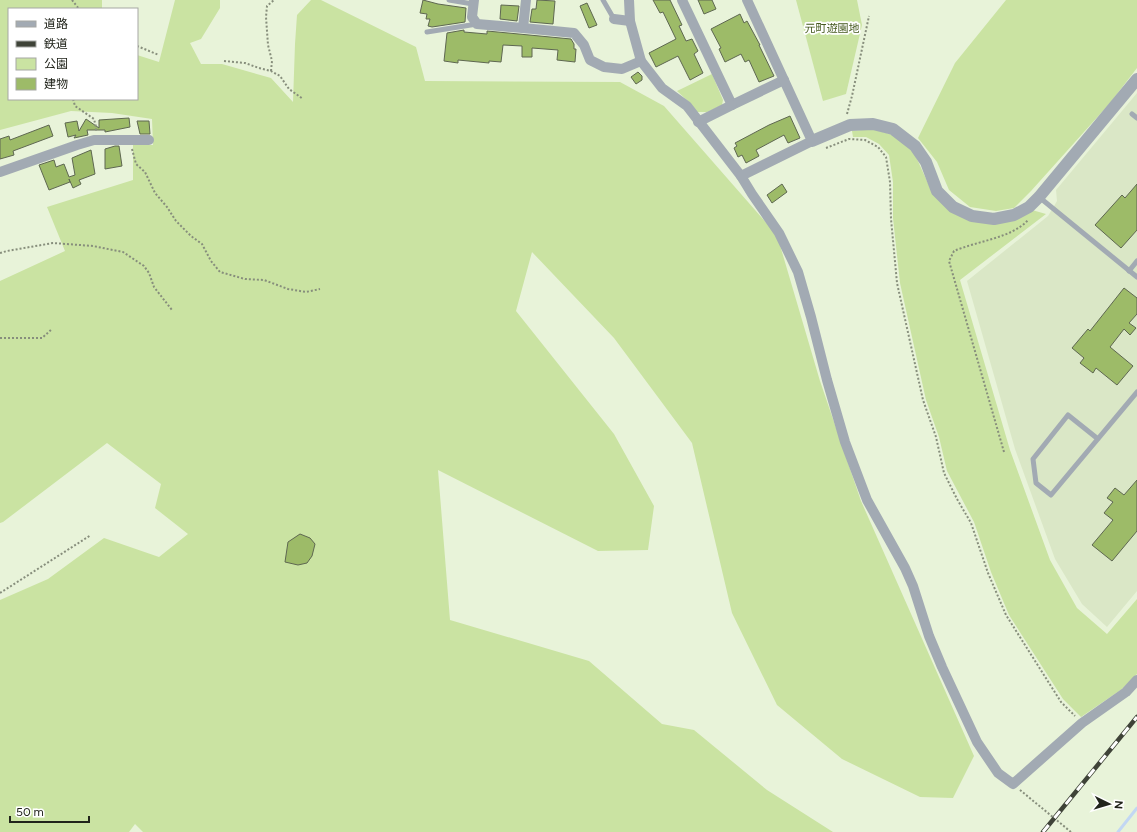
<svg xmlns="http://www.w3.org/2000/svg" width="1137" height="832" font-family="Figtree,'Noto Sans JP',sans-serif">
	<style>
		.built { fill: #dae7c6 }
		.green { fill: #cae3a2 }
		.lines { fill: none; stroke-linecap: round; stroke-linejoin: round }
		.stream { stroke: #c2d7f3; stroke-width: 3 }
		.building { fill: #9dbb68; stroke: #5e6751 }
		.path { stroke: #878e7c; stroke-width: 2; stroke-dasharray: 2 2; stroke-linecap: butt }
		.service { stroke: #a2aab3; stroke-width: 5 }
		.minor { stroke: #a2aab3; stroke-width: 10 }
		.tertiary { stroke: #a2aab3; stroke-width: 12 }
		.rail-casing { stroke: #3f4338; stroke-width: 4.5 }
		.rail { stroke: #fff; stroke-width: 3; stroke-dasharray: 9; stroke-linecap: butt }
		.labels { text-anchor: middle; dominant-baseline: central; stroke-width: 3.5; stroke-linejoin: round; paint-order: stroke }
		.park-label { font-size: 11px; fill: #465a20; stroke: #fff }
	</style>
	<rect width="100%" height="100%" fill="#e8f3d9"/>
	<!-- built -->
	<path class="built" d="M1137,93V591L1107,627L1082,604L1055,559L1015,449L967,281L1048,216L1057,201L1056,190Z"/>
	<!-- green -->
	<g class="green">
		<path d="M0,0H102V9H9V99H137V55L159,62L175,0H220V8L201,39L190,43L201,64H222L271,78L293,102L295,44L297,15L311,0H321L416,47L425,81L620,82L664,106L777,235L820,381L861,501L974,756L953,798L920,797L842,759L777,705L732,613L692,443L614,338L532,252L516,311L614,434L654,506L648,550L598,551L438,470L450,620L589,661L662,724L694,730L767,790L833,832H143L135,824L129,832H0V600L48,579L104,538L159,557L188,534L155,508L161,484L107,443L3,522L0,523V281L65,251L47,207L133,180V145H153L152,119L112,113L71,111L0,130Z"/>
		<path d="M796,0H857L862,25L846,94L823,101Z"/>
		<path d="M1006,0H1137V68L1110,103L1031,191L1014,208L996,211L970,207L949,190L937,162L918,138L955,63Z"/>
		<path d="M712,74L723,100L722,105L707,112H696L690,103L677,91Z"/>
		<path d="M872,129L890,134L912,148L932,192L970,220L1032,210L1046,214L960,280L1010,450L1050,560L1077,608L1107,634L1137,599V674L1122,689L1081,717L1063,699L1009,615L991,572L974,522L947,471L939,437L926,400L900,283L893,218V182L889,155L879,144L866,137H853L852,131Z"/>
	</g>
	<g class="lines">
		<!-- stream -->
		<path class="stream" d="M1118,832L1137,808"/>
	</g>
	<!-- building -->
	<g class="building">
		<path d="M423,0L438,4L466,8L465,22L432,27L428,26L430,19H426L427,14L420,13Z"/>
		<path d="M537,0L555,1L553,24L530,22L532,9H536Z"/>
		<path d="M653,0H670L682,25L679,26L686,41L692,39L698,51L694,54L703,73L690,80L678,56L656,67L649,53L676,39L663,12L660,13Z"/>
		<path d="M698,0H712L716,9L704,14Z"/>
		<path d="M587,3L597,25L589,28L580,6Z"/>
		<path d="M501,5L519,6L517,21L500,19Z"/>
		<path d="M740,14L744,23L747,21L760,45H759L774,76L759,82L749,60L745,62L741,54L725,62L719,49L721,48L711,29Z"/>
		<path d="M464,30V32L487,34V31L571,39L574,44V49H576L575,62L557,60L558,50L532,48V57H522V46L503,45L501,62L489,61V63L458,60V63L444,61L447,33Z"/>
		<path d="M638,72L642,76V80L636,84L631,77Z"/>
		<path d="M790,116L800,138L788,143L784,135L756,150L759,156L746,163L742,155L738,157L734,148L737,146L735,143L769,125Z"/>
		<path d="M129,118L130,127L105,132V130H87L88,135L74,138L76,135L68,137L65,123L77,121L79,131L86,119L99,128V120Z"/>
		<path d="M137,121H149L150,134H140Z"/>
		<path d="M49,125L53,136L13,151L14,155L0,159V139L9,136L10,140Z"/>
		<path d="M115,146H119L122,166L105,169V149Z"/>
		<path d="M91,150L95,174L79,180L81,184L73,188L69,179L70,182L49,190L39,165L54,160L56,167L64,164L69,177L75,175L72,158Z"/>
		<path d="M782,184L787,192L772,203L767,195Z"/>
		<path d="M1137,184V230L1121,248L1095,225L1122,195L1125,198Z"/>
		<path d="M1124,288L1137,298V314L1129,323L1136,328L1130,335L1124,329L1110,347L1133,366L1117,385L1096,368L1093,373L1080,363L1084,358L1072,348L1088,329L1090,331Z"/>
		<path d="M1137,480V531L1112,561L1092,545L1113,520L1104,513L1113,502L1107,498L1115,488L1124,495Z"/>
		<path d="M300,534L310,538L315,544L312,556L307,563L298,565L285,562L288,542Z"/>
	</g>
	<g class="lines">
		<!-- path -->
		<g class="path">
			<path d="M72,0L79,9"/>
			<path d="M137,46L159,55"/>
			<path d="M224,61L245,63L259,68L271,71L280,76L289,89L303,99"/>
			<path d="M271,71L272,61L268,45L266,17L267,6L274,0"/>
			<path d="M73,99L75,106L94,119L96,127V131"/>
			<path d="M847,114L852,96L869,16"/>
			<path d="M826,148L849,139L865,140L878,147L886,157L890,182L891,219L897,283L923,400L936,437L944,473L957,499L971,523L988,573L1006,615L1061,702L1075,716"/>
			<path d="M132,149L136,164L145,172L155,193L167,207L176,221L191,236L202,244L211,261L220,272L245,279L264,280L288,289L306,292L320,289"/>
			<path d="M0,253L7,251L53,243L93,246L123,252L144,266L149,273L154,287L172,310"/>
			<path d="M0,338H42L52,329"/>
			<path d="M1004,452L949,261L954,251C977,241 1012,238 1028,220"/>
			<path d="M0,593L91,535"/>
			<path d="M1020,790L1071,832"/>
		</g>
		<!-- service -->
		<g class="service">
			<path d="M449,0L473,4"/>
			<path d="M603,0L614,19"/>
			<path d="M427,32L477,24"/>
			<path d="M1132,114L1137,118"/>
			<path d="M1039,197L1137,277"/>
			<path d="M1129,271L1137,261"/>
			<path d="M1098,439L1068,415L1033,459L1036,483L1051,495L1137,392"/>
		</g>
		<!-- minor -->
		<g class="minor">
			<path d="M474,0L472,17L477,24L523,28L574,33L584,45L590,60L604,67L622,69L641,61"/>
			<path d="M629,0L630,21L641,61L662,88L687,106L741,176L752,194L779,233L798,272L811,317L827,380L845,442L867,500L905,568L913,586L929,636L942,667L977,742L998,773L1013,784L1082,723L1126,692L1137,680"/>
			<path d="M682,0L732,105L784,80"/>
			<path d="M614,19L630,21"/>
			<path d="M523,28L526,0"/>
			<path d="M698,122L732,105"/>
			<path d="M0,172L77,145L94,140H149"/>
			<path d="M741,176L812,141L747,0"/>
		</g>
		<!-- tertiary -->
		<path class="tertiary" d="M812,141L850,125L873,124L893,129L915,146L926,162L937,191L953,207L972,216L994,219L1014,215L1029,207L1039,197L1137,79"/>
		<defs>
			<path id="rail" d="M1043,832L1137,717"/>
		</defs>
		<!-- rail casing -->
		<use href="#rail" class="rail-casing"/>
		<!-- rail -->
		<use href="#rail" class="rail"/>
	</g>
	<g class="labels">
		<!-- park labels -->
		<g class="park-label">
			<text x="832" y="28">元町遊園地</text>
		</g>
	</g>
	<!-- legend -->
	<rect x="8" y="8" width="130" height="92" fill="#ffffff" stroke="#a6a7a4"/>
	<rect x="16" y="21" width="20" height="6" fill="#a2aab3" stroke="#a6a7a4"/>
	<text x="44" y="28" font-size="12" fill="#21241b">道路</text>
	<rect x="16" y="41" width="20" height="6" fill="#3f4338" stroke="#a6a7a4"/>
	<text x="44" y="48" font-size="12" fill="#21241b">鉄道</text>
	<rect x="16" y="58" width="20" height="12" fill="#cae3a2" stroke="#a6a7a4"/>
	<text x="44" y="68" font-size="12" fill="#21241b">公園</text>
	<rect x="16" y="78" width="20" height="12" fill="#9dbb68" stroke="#a6a7a4"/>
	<text x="44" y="88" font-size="12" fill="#21241b">建物</text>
	<!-- north arrow -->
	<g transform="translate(1109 804) rotate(95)" stroke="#ffffff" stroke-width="3" paint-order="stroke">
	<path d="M0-3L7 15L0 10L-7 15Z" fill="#21241b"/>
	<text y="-6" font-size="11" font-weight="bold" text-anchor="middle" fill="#21241b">N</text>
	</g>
	<!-- scale -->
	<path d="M10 816v6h79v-6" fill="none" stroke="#21241b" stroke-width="2"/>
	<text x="16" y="816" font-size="12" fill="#21241b" stroke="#ffffff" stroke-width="3" paint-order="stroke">50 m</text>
</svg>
